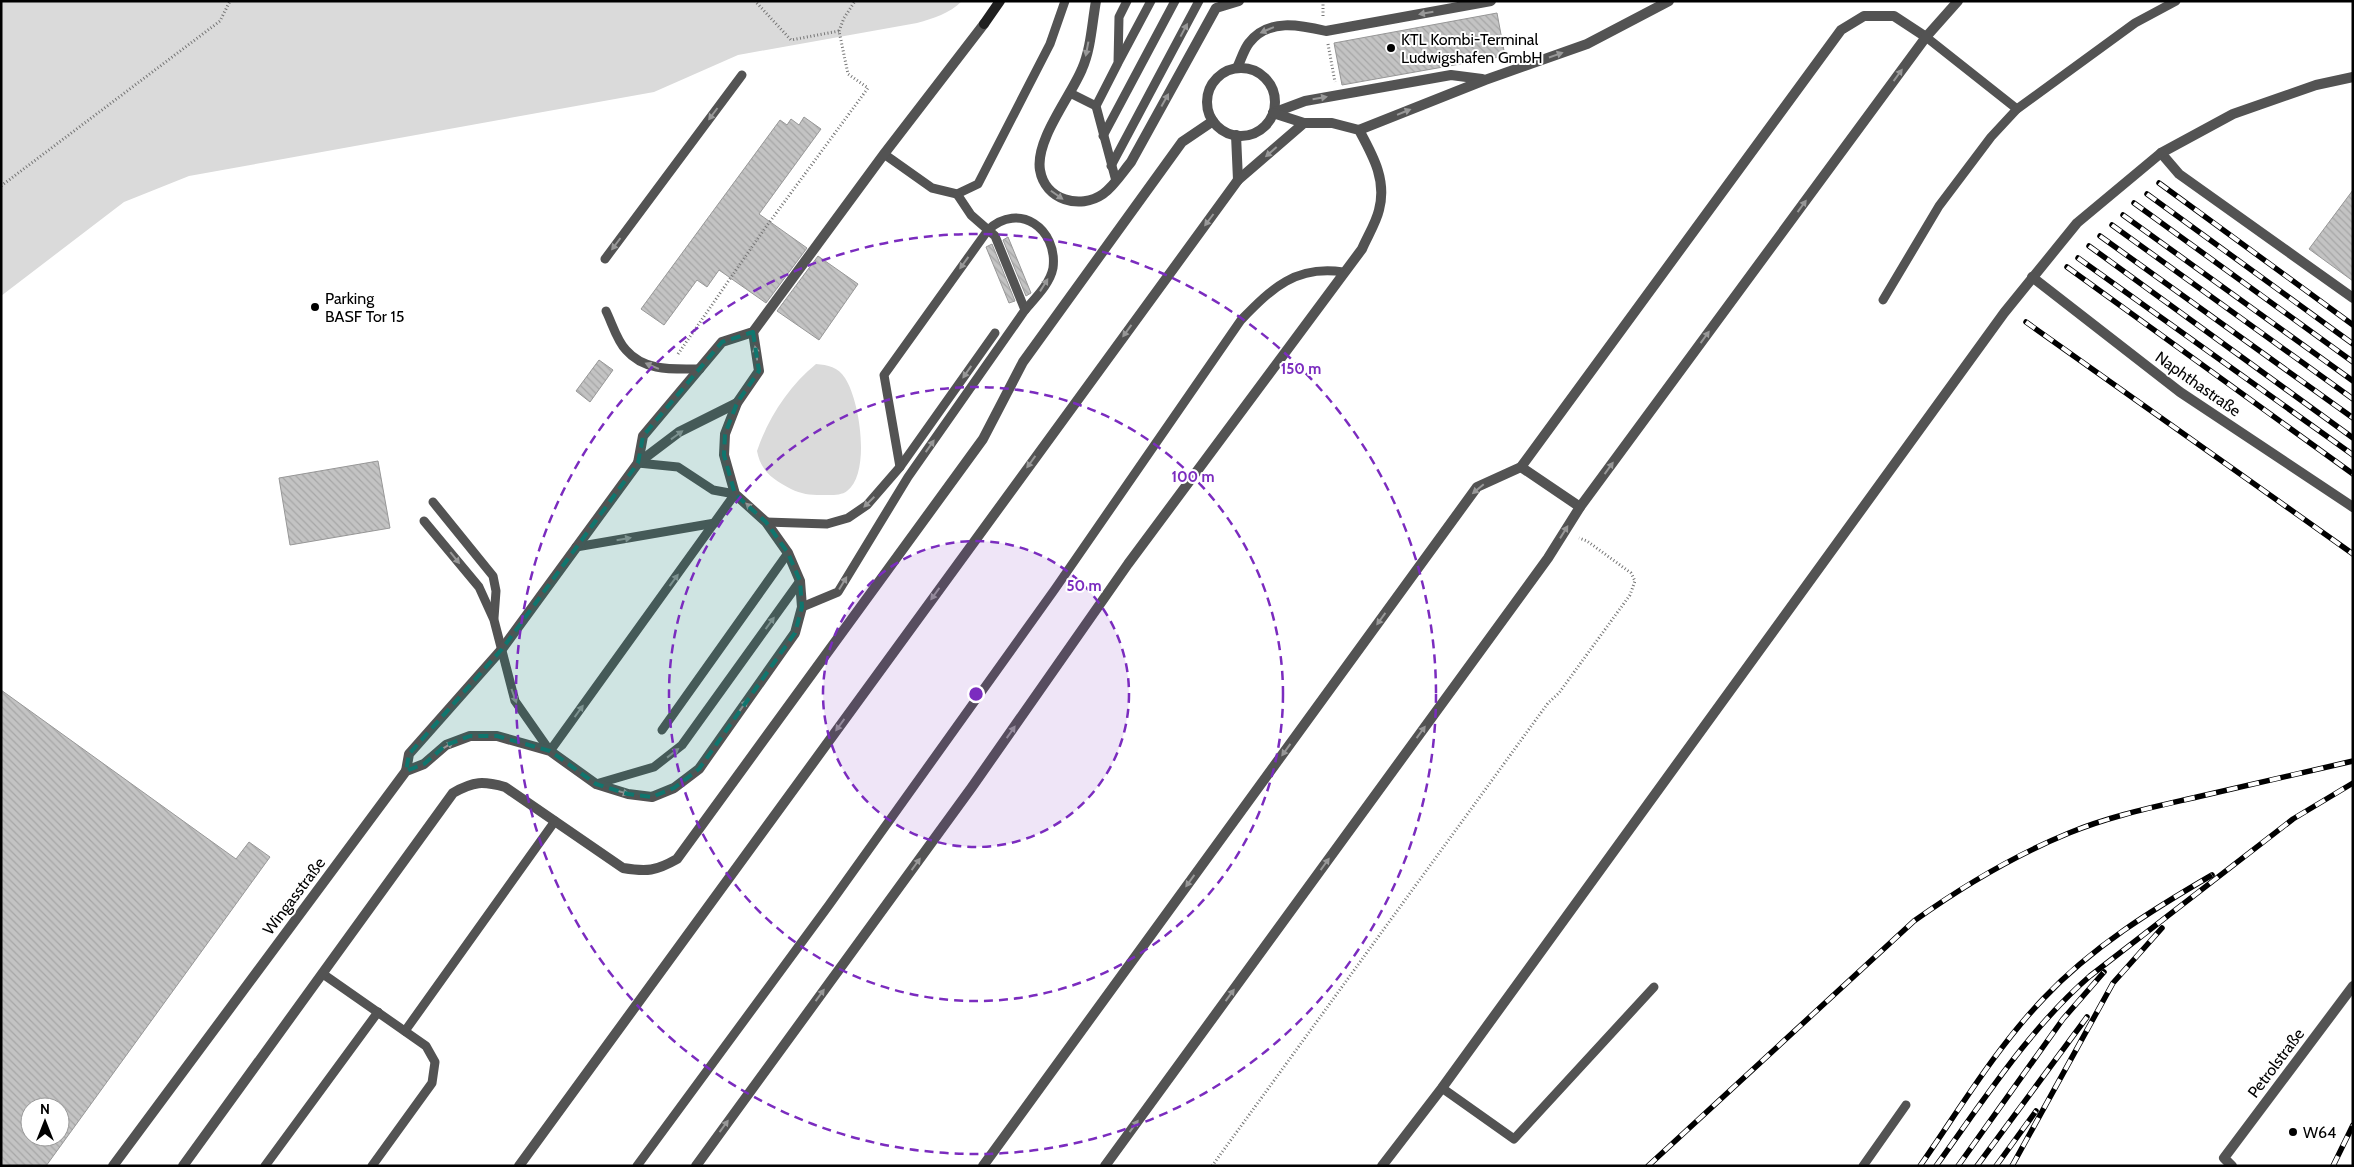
<svg xmlns="http://www.w3.org/2000/svg" width="2354" height="1167" font-family="Cabin,sans-serif">
	<style>
		.green { fill: #dadada }
		.building { fill: url(#building-back-hatch); stroke: #979797; fill-rule: evenodd }
		.lines { fill: none; stroke-linecap: round; stroke-linejoin: round }
		.path { stroke: #757575; stroke-width: 3; stroke-dasharray: 1 2.5; stroke-linecap: butt }
		.lane { stroke: #535353; stroke-width: 9 }
		.street { stroke: #535353; stroke-width: 10 }
		.secondary { stroke: #202020; stroke-width: 10 }
		.rail-casing { stroke: #000; stroke-width: 5.5 }
		.rail { stroke: #fff; stroke-width: 4; stroke-dasharray: 11; stroke-linecap: butt }
		.oneway { fill: #989898 }
		.marked { fill: #0f766e; fill-opacity: 0.2; stroke: #0f766e; stroke-width: 4; stroke-dasharray: 10 6; stroke-linejoin: round }
		.ring { fill: none; stroke: #7b2cbf; stroke-width: 2.5; stroke-dasharray: 9 6 }
		.poi-dot { fill: #000; stroke: #fff; stroke-width: 2 }
		.labels { text-anchor: middle; dominant-baseline: central; stroke-width: 4; stroke-linejoin: round; paint-order: stroke }
		.poi-label { font-size: 16px; fill: #000; stroke: #fff; text-anchor: start }
		.street-label { font-size: 16px; fill: #000; stroke: #fff }
		.centre { fill: #7b2cbf; stroke: #fff; stroke-width: 2.5 }
		.ring-label { font-size: 15px; text-anchor: middle; font-weight: bold; fill: #7b2cbf; stroke: #fff; stroke-width: 4; stroke-linejoin: round; paint-order: stroke }
	</style>
	<defs>
		<pattern id="building-back-hatch" width="6" height="6" patternUnits="userSpaceOnUse" patternTransform="scale(1.25)"><rect width="6" height="6" fill="#c3c3c3"/><path d="M-1 5l2 2M0 0l6 6M5-1l2 2" fill="none" stroke="#a6a6a6"/></pattern>
	</defs>
	<rect width="100%" height="100%" fill="#fff"/>
	<!-- green -->
	<g class="green">
		<path d="M1,1H962C949,14 934,18 917,23L738,55L654,92L189,176L124,202L1,296Z"/>
		<path d="M816,364C828,365 838,367 845,378C860,401 871,473 847,491C841,496 829,495 821,495C810,495 801,494 791,489C774,480 761,472 757,451C768,418 789,386 816,364Z"/>
	</g>
	<!-- building -->
	<g class="building">
		<path d="M1497,13L1505,56L1342,85L1334,43Z"/>
		<path d="M804,117L821,129L759,214L807,248L766,303L719,270L707,287L697,280L664,325L641,309L780,120L787,125L791,119L799,125Z"/>
		<path d="M2353,190V281L2309,249Z"/>
		<path d="M1008,237L1031,293L1026,296L1003,240Z"/>
		<path d="M992,244L1015,301L1009,303L986,247Z"/>
		<path d="M818,256L858,284L819,340L777,311Z"/>
		<path d="M599,360L613,370L590,402L576,391Z"/>
		<path d="M378,461L390,528L290,545L279,478Z"/>
		<path d="M1,690L236,859L249,842L270,857L46,1166H1ZM30,1107H60V1137H30Z"/>
	</g>
	<g class="lines">
		<!-- path -->
		<g class="path">
			<path d="M1323,1V16"/>
			<path d="M839,31L844,18L855,1"/>
			<path d="M1328,44L1335,82"/>
			<path d="M1,186L220,21L230,1"/>
			<path d="M678,354L763,231L868,88L848,74L839,31L791,40L755,1"/>
			<path d="M1212,1166L1548,703L1559,693L1630,595L1635,581L1631,573L1587,541L1579,538"/>
		</g>
		<!-- lane -->
		<g class="lane">
			<path d="M1926,37L2017,109"/>
			<path d="M1119,61L1151,1"/>
			<path d="M1070,93L1096,106"/>
			<path d="M1103,136L1175,1"/>
			<path d="M884,154L932,188L957,194L978,184L1050,44L1065,1"/>
			<path d="M1111,166L1199,1"/>
			<path d="M1116,181L1096,106L1118,63L1119,17L1127,1"/>
			<path d="M957,194L971,215L995,236L1025,310"/>
			<path d="M605,259L742,75"/>
			<path d="M1883,300L1939,206L1991,137L2017,109L2135,23L2176,1"/>
			<path d="M606,311C612,323 617,341 626,350C645,372 674,369 700,369"/>
			<path d="M433,502L493,576L496,591L494,618"/>
			<path d="M424,521L479,587L494,620L515,701L550,751L735,494L713,490L678,467L638,463"/>
			<path d="M766,522L827,524L848,518L867,505L900,467L995,333"/>
			<path d="M576,547L715,523"/>
			<path d="M802,607L838,592L908,477L1025,310C1035,298 1050,284 1053,268C1058,229 1019,201 988,230L884,375L900,467"/>
			<path d="M662,730L788,553"/>
			<path d="M596,784L654,767L682,745L800,581"/>
			<path d="M323,974L426,1046L435,1062L432,1083L372,1166"/>
			<path d="M405,1031L555,821"/>
			<path d="M1442,1088L1514,1139L1654,987"/>
			<path d="M265,1166L378,1012"/>
			<path d="M637,1166L829,905L1055,589L1241,320C1272,288 1296,265 1343,272"/>
			<path d="M1863,1166L1906,1105"/>
		</g>
		<!-- street -->
		<g class="street">
			<path d="M1096,1C1092,23 1091,49 1082,69C1071,96 1035,140 1040,170C1045,200 1080,210 1103,194C1114,186 1122,173 1131,162L1216,8L1239,1"/>
			<path d="M1237,68C1241,60 1244,49 1249,43C1268,18 1300,25 1326,31L1491,1"/>
			<circle cx="1241" cy="102" r="34"/>
			<path d="M1273,113L1305,101L1451,75L1482,79"/>
			<path d="M1359,130L1485,80L1587,44L1669,1"/>
			<path d="M1236,135L1238,180"/>
			<path d="M2161,153L2179,174L2353,298"/>
			<path d="M2032,277L2180,392L2353,507"/>
			<path d="M638,463L643,436L722,342L753,332L884,154L984,24"/>
			<path d="M1521,467L1580,507"/>
			<path d="M406,771L409,754L502,649L638,463L679,432L737,403"/>
			<path d="M113,1166L406,771L424,764L446,745L470,736H497L550,751L596,784L628,794L652,797L674,788L699,769L795,633L802,607L800,581L788,553L766,522L735,494L724,455L725,434L737,403L759,371L753,332"/>
			<path d="M183,1166L453,793C474,781 483,781 505,787L623,868C647,872 656,871 677,859L983,439L1023,362L1182,142L1213,121"/>
			<path d="M519,1166L1238,180L1304,123"/>
			<path d="M696,1166L972,787L1128,564L1362,249C1367,237 1376,223 1379,210C1387,180 1373,156 1359,130L1332,123H1304L1273,113"/>
			<path d="M983,1166L1477,487L1521,467L1841,30L1864,16H1894L1926,37"/>
			<path d="M1105,1166L1548,558L1580,507L1926,37L1958,1"/>
			<path d="M1382,1166L1442,1088L2004,313L2077,223L2161,153L2233,114L2316,85L2353,77"/>
			<path d="M2232,1166L2224,1158L2353,986"/>
		</g>
		<!-- secondary -->
		<path class="secondary" d="M984,24L1000,1"/>
		<defs>
			<g id="rail">
				<path d="M2159,183L2353,325"/>
				<path d="M2147,194L2353,344"/>
				<path d="M2134,203L2353,362"/>
				<path d="M2123,215L2353,381"/>
				<path d="M2112,225L2353,399"/>
				<path d="M2100,236L2353,418"/>
				<path d="M2089,246L2353,438"/>
				<path d="M2078,258L2353,455"/>
				<path d="M2067,267L2353,474"/>
				<path d="M2026,322L2353,554"/>
				<path d="M1648,1166L1914,921C1963,886 2013,856 2069,833C2110,816 2154,807 2197,797C2249,785 2301,773 2353,761"/>
				<path d="M1920,1166C1959,1110 1996,1048 2044,998C2092,947 2152,910 2212,875"/>
				<path d="M1936,1166C1984,1100 2028,1030 2090,976L2293,819L2353,783"/>
				<path d="M1958,1166L2063,1019L2104,972"/>
				<path d="M1977,1166L2087,1017"/>
				<path d="M1996,1166L2036,1111"/>
				<path d="M2012,1166L2113,983L2162,928"/>
				<path d="M2333,1166L2353,1125"/>
			</g>
		</defs>
		<!-- rail casing -->
		<use href="#rail" class="rail-casing"/>
		<!-- rail -->
		<use href="#rail" class="rail"/>
	</g>
	<!-- one-way arrows -->
	<defs><path id="oneway-solid" d="M-6-.8H1V-3.2L6.5 0L1 3.2V.8H-6Z" transform="scale(1.25)"/></defs>
	<g class="oneway">
		<use href="#oneway-solid" transform="translate(1426 13) rotate(170)"/>
		<use href="#oneway-solid" transform="translate(1184 30) rotate(-62)"/>
		<use href="#oneway-solid" transform="translate(1267 30) rotate(157)"/>
		<use href="#oneway-solid" transform="translate(1087 49) rotate(101)"/>
		<use href="#oneway-solid" transform="translate(1556 55) rotate(-19)"/>
		<use href="#oneway-solid" transform="translate(1898 75) rotate(-54)"/>
		<use href="#oneway-solid" transform="translate(1320 98) rotate(-10)"/>
		<use href="#oneway-solid" transform="translate(1165 100) rotate(-61)"/>
		<use href="#oneway-solid" transform="translate(1404 112) rotate(-22)"/>
		<use href="#oneway-solid" transform="translate(713 114) rotate(127)"/>
		<use href="#oneway-solid" transform="translate(1271 152) rotate(139)"/>
		<use href="#oneway-solid" transform="translate(1057 195) rotate(35)"/>
		<use href="#oneway-solid" transform="translate(1802 206) rotate(-54)"/>
		<use href="#oneway-solid" transform="translate(1209 220) rotate(127)"/>
		<use href="#oneway-solid" transform="translate(616 244) rotate(127)"/>
		<use href="#oneway-solid" transform="translate(964 263) rotate(126)"/>
		<use href="#oneway-solid" transform="translate(1044 285) rotate(-58)"/>
		<use href="#oneway-solid" transform="translate(1127 331) rotate(126)"/>
		<use href="#oneway-solid" transform="translate(1705 337) rotate(-54)"/>
		<use href="#oneway-solid" transform="translate(756 353) rotate(-99)"/>
		<use href="#oneway-solid" transform="translate(652 366) rotate(-157)"/>
		<use href="#oneway-solid" transform="translate(967 372) rotate(125)"/>
		<use href="#oneway-solid" transform="translate(677 435) rotate(-36)"/>
		<use href="#oneway-solid" transform="translate(930 446) rotate(-55)"/>
		<use href="#oneway-solid" transform="translate(1031 462) rotate(126)"/>
		<use href="#oneway-solid" transform="translate(1609 468) rotate(-54)"/>
		<use href="#oneway-solid" transform="translate(1478 489) rotate(140)"/>
		<use href="#oneway-solid" transform="translate(869 502) rotate(136)"/>
		<use href="#oneway-solid" transform="translate(751 508) rotate(-137)"/>
		<use href="#oneway-solid" transform="translate(1564 532) rotate(-58)"/>
		<use href="#oneway-solid" transform="translate(624 539) rotate(-10)"/>
		<use href="#oneway-solid" transform="translate(455 558) rotate(51)"/>
		<use href="#oneway-solid" transform="translate(674 580) rotate(-54)"/>
		<use href="#oneway-solid" transform="translate(843 583) rotate(-59)"/>
		<use href="#oneway-solid" transform="translate(935 594) rotate(126)"/>
		<use href="#oneway-solid" transform="translate(1381 619) rotate(126)"/>
		<use href="#oneway-solid" transform="translate(770 623) rotate(-54)"/>
		<use href="#oneway-solid" transform="translate(514 696) rotate(70)"/>
		<use href="#oneway-solid" transform="translate(743 706) rotate(-55)"/>
		<use href="#oneway-solid" transform="translate(579 711) rotate(-54)"/>
		<use href="#oneway-solid" transform="translate(840 725) rotate(126)"/>
		<use href="#oneway-solid" transform="translate(1011 732) rotate(-55)"/>
		<use href="#oneway-solid" transform="translate(1421 732) rotate(-54)"/>
		<use href="#oneway-solid" transform="translate(447 746) rotate(-31)"/>
		<use href="#oneway-solid" transform="translate(1286 750) rotate(126)"/>
		<use href="#oneway-solid" transform="translate(673 753) rotate(-38)"/>
		<use href="#oneway-solid" transform="translate(622 792) rotate(16)"/>
		<use href="#oneway-solid" transform="translate(916 864) rotate(-54)"/>
		<use href="#oneway-solid" transform="translate(1325 864) rotate(-54)"/>
		<use href="#oneway-solid" transform="translate(1190 881) rotate(126)"/>
		<use href="#oneway-solid" transform="translate(820 995) rotate(-54)"/>
		<use href="#oneway-solid" transform="translate(1230 995) rotate(-54)"/>
		<use href="#oneway-solid" transform="translate(724 1126) rotate(-54)"/>
		<use href="#oneway-solid" transform="translate(1134 1126) rotate(-54)"/>
	</g>
	<!-- marked area -->
	<path class="marked" d="M753,332L759,371L737,403L725,434L724,455L735,494L766,522L788,553L800,581L802,607L795,633L699,769L674,788L652,797L628,794L596,784L550,751L497,736H470L446,745L424,764L406,771L409,754L502,649L638,463L643,436L722,342Z"/>
	<!-- distance rings -->
	<circle cx="976" cy="694" r="153" fill="#7b2cbf" fill-opacity=".12"/>
	<g class="ring">
		<circle cx="976" cy="694" r="153"/>
		<circle cx="976" cy="694" r="307"/>
		<circle cx="976" cy="694" r="460"/>
	</g>
	<!-- markers -->
	<g class="poi-dot">
		<circle cx="1391" cy="48" r="5"/>
		<circle cx="315" cy="307" r="5"/>
		<circle cx="2293" cy="1132" r="5"/>
	</g>
	<g class="labels">
		<!-- poi labels -->
		<g class="poi-label">
			<text x="1401" y="39">KTL Kombi-Terminal<tspan x="1401" dy="18">Ludwigshafen GmbH</tspan></text>
			<text x="325" y="298">Parking<tspan x="325" dy="18">BASF Tor 15</tspan></text>
			<text x="2303" y="1132">W64</text>
		</g>
		<!-- street labels -->
		<g class="street-label">
			<text transform="translate(2198 384) rotate(35)">Naphthastraße</text>
			<text transform="translate(294 896) rotate(-53)">Wingasstraße</text>
			<text transform="translate(2276 1063) rotate(-53)">Petrolstraße</text>
		</g>
	</g>
	<circle cx="976" cy="694" r="8" class="centre"/>
	<g class="ring-label">
		<text x="1301" y="374">150 m</text>
		<text x="1193" y="482">100 m</text>
		<text x="1084" y="591">50 m</text>
	</g>
	<!-- border -->
	<rect width="2354" height="1167" fill="none" stroke="#000000" stroke-width="5"/>
	<!-- north arrow -->
	<g transform="translate(45 1122)"><circle r="24" fill="#ffffff" stroke="#999999"/>
	<path d="M0-4L9 19L0 12L-9 19Z" fill="#000000"/>
	<text y="-8" font-size="14" font-weight="bold" text-anchor="middle" fill="#000000">N</text>
	</g>
</svg>
